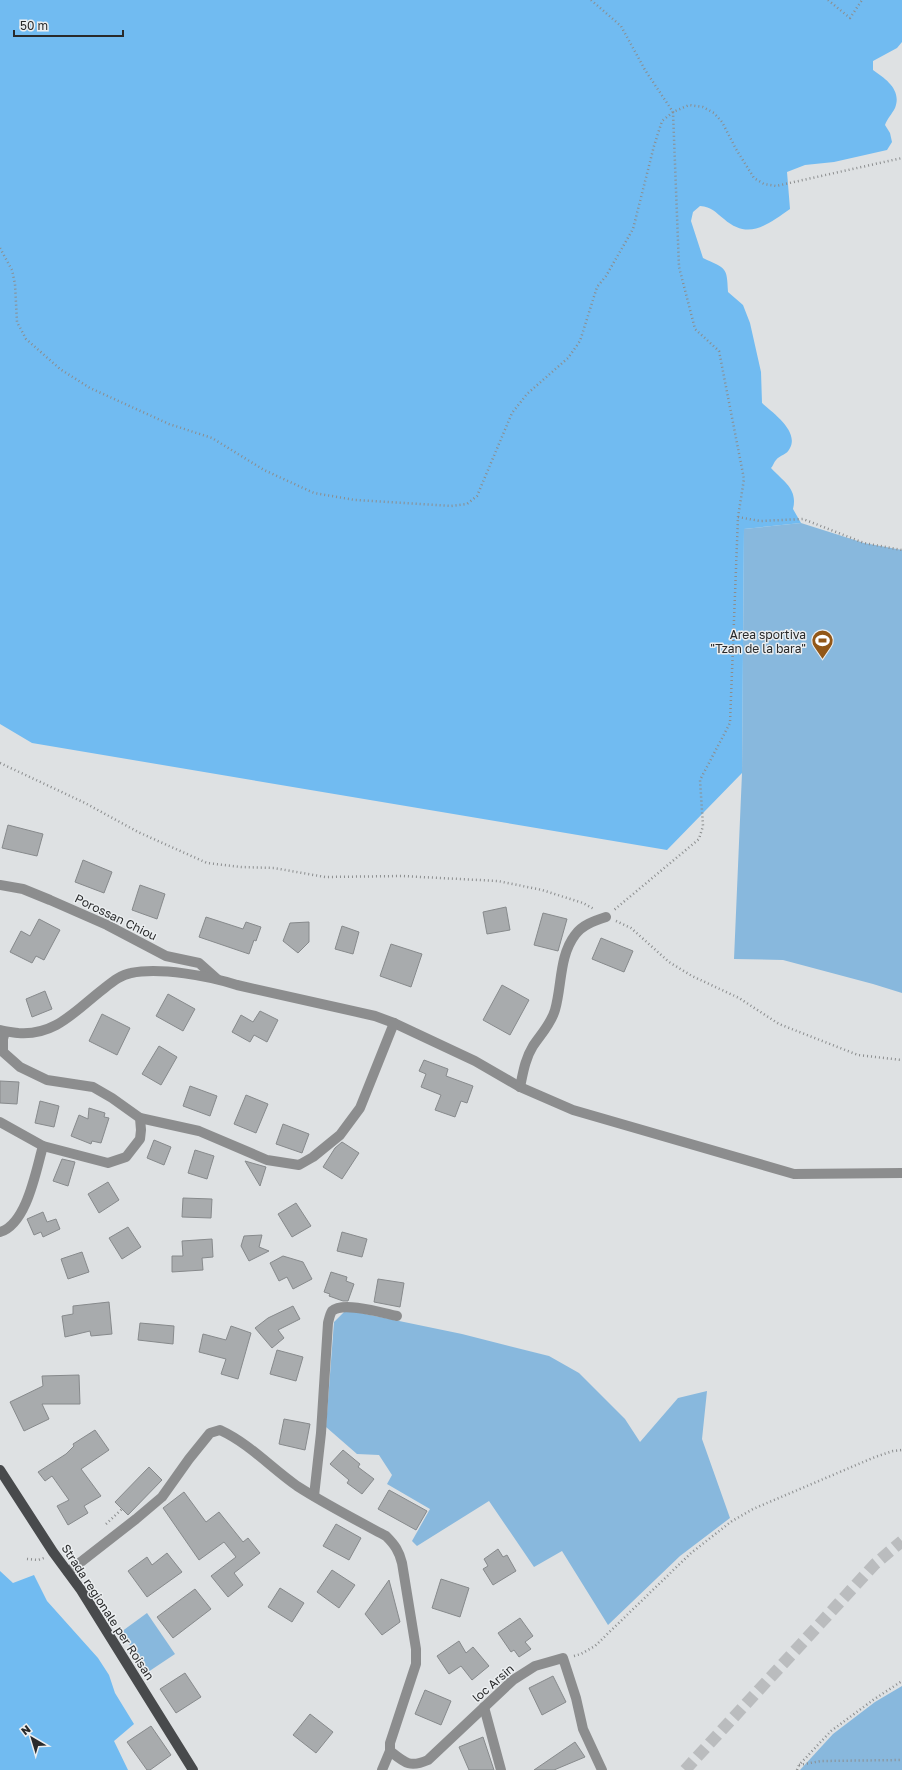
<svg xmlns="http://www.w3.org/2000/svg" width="902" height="1770" font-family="'Golos Text',sans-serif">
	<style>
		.green { fill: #88b8dd }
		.forest { fill: #71bbf1 }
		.building { fill: #a8abad; stroke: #878a8c }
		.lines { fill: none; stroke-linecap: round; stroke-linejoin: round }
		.highway-tunnel { stroke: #babcbe; stroke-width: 12; stroke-dasharray: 12 6; stroke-linecap: butt }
		.path { stroke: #8b8d8e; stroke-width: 2.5; stroke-dasharray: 1 3; stroke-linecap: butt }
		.minor { stroke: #8c8d8e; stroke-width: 10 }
		.major { stroke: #484a4c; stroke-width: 10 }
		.labels { text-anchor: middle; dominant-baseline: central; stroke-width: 3; stroke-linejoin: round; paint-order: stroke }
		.poi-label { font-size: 12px; fill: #292a2b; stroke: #ebeef0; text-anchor: end }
		.street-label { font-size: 12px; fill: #292a2b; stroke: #ebeef0 }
	</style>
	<rect width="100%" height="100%" fill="#dee1e3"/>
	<!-- green -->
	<g class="green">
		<path d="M801,523L864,543L902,550V993L873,984L783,960L734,959L742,773L744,529Z"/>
		<path d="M346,1310L462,1334L549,1356L579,1373L625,1419L640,1442L678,1398L707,1391L702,1439L730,1518L680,1556L608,1625L562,1551L534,1567L489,1501L417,1546L412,1541L430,1509L387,1484L392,1475L379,1455L357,1454L326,1427L334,1322Z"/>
		<path d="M147,1613L175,1654L148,1672L121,1632Z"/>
		<path d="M902,1686V1770H800L833,1734L875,1702Z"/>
	</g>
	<!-- forest -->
	<g class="forest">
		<path d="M0,0H902V42L897,48L873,61V70C886,79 902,90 895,108C892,114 887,119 885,125L890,133L892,142L887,150L834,162L805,165L787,172L790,209C768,224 749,241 724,219C715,212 712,207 700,206L693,212L691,221L703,258C726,269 727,266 728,292L743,305L750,323L761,372L762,403C773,413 799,431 790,448C787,455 780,455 776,460C774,462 773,466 771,468C784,482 798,489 793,509L801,523L744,529L742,773L667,850L32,743L0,724Z"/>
		<path d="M0,1571L13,1583L34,1575L47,1601L98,1658L109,1675L115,1693L134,1724L114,1741L128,1770H0Z"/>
	</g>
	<!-- building -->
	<g class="building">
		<path d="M8,825L43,834L37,856L2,848Z"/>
		<path d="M83,860L112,872L104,893L75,882Z"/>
		<path d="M140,885L165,894L157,919L132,910Z"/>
		<path d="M506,907L510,930L487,934L483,912Z"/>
		<path d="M543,913L567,919L558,951L534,945Z"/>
		<path d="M206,917L243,929L246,922L261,927L256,941L254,940L249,954L199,937Z"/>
		<path d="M39,919L60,930L44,960L36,956L32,963L10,952L21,931L30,936Z"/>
		<path d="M309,922V942L298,953L283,941L290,923Z"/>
		<path d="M342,926L359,932L353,954L335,949Z"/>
		<path d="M601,938L633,951L624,972L592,959Z"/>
		<path d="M391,944L422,954L411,987L380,976Z"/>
		<path d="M502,985L529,1000L510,1035L483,1020Z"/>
		<path d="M45,991L52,1009L32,1017L26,999Z"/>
		<path d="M168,994L195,1009L183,1031L156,1016Z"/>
		<path d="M260,1011L278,1020L267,1042L254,1035L250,1042L232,1032L241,1015L253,1022Z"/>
		<path d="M102,1014L130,1028L117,1055L89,1041Z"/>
		<path d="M159,1046L177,1057L161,1085L142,1074Z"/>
		<path d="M424,1060L448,1069L446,1076L473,1086L467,1103L461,1101L455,1117L435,1110L441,1095L421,1087L426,1074L419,1071Z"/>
		<path d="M0,1081L19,1082L17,1104L0,1103Z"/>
		<path d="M190,1086L217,1096L210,1116L183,1106Z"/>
		<path d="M246,1095L268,1104L256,1133L234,1124Z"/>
		<path d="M40,1101L59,1106L54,1127L35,1123Z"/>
		<path d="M89,1108L105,1113L104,1117L109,1118L101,1143L92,1141L91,1144L71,1136L79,1115L88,1119Z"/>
		<path d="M283,1124L309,1134L302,1153L276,1144Z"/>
		<path d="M154,1140L171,1147L164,1165L147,1158Z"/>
		<path d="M342,1142L359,1153L342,1179L323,1167L335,1148Z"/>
		<path d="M195,1150L214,1156L207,1179L188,1173Z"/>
		<path d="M62,1159L75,1162L68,1186L53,1181Z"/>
		<path d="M245,1161L266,1167L260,1186Z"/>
		<path d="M108,1182L119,1200L99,1213L88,1194Z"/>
		<path d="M183,1198L212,1199L211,1218L182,1217Z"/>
		<path d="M296,1203L311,1226L292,1237L278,1214Z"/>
		<path d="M43,1212L47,1222L56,1219L60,1229L43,1237L41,1232L34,1235L27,1219Z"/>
		<path d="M128,1227L141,1247L122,1259L109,1238Z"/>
		<path d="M342,1232L367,1239L362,1257L337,1251Z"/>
		<path d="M262,1235L259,1247L269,1251L249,1261L241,1246L244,1236Z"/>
		<path d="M212,1239L213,1257L202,1258L203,1270L172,1272V1256H183L182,1241Z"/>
		<path d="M82,1252L89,1272L68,1279L61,1259Z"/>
		<path d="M283,1256L303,1262L312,1279L293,1289L287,1277L279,1281L270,1263Z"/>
		<path d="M331,1272L347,1277L346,1281L354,1284L348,1301H343L329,1296L330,1294L324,1292Z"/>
		<path d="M378,1279L404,1283L400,1307L374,1302Z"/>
		<path d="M109,1302L112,1334L91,1336L90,1331L65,1337L62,1316L73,1314V1306Z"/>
		<path d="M293,1306L300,1319L278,1330L284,1338L272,1348L255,1328L268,1318Z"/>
		<path d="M140,1323L174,1326L173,1344L138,1340Z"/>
		<path d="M231,1326L251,1333L238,1379L221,1374L226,1359L199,1352L203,1334L226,1340Z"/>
		<path d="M277,1350L303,1357L296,1381L270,1374Z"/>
		<path d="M79,1375L80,1404H42L49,1419L24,1431L10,1402L43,1386L42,1376Z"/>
		<path d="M284,1419L310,1424L305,1450L279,1444Z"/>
		<path d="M95,1430L109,1450L81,1469L101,1496L84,1506L88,1513L68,1525L57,1506L69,1500L52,1476L45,1481L38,1472L66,1454L74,1446L73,1444Z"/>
		<path d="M343,1450L360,1464L358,1467L374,1479L362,1494L347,1483L349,1480L330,1464Z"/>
		<path d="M149,1467L162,1480L128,1515L115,1502Z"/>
		<path d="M389,1490L427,1511L416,1530L378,1509Z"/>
		<path d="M184,1492L206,1522L219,1512L243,1542L248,1538L260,1553L234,1573L243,1585L228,1597L211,1576L236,1557L224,1542L199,1560L163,1508Z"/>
		<path d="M336,1524L361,1538L349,1560L323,1546Z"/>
		<path d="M498,1549L503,1557L507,1555L516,1571L493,1585L483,1569L488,1566L484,1559Z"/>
		<path d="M167,1553L182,1572L147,1597L128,1571L147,1557L152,1565Z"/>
		<path d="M332,1570L355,1585L339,1608L317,1592Z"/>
		<path d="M441,1579L469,1588L460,1617L432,1608Z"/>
		<path d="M389,1580L400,1622L382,1635L365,1614Z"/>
		<path d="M280,1588L304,1603L292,1622L268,1607Z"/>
		<path d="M195,1589L211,1609L173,1638L157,1617Z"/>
		<path d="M520,1618L533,1636L525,1642L531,1649L519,1657L514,1650L511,1652L498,1633Z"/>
		<path d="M459,1641L466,1653L473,1647L489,1666L472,1680L461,1666L449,1674L437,1656Z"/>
		<path d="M185,1673L201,1697L176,1713L160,1689Z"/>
		<path d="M553,1676L566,1702L542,1715L529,1688Z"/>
		<path d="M425,1690L451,1701L441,1725L415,1714Z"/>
		<path d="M310,1714L333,1732L316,1753L293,1735Z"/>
		<path d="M151,1726L171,1755L150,1770H147L127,1742Z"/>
		<path d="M483,1737L494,1770H469L459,1747Z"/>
		<path d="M575,1742L585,1757L554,1770H534Z"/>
	</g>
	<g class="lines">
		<!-- highway-tunnel -->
		<path class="highway-tunnel" d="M685,1770L875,1564L902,1541"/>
		<!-- path -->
		<g class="path">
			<path d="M591,0L621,26L645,70L673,112L679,267L695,329L719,351L744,479L738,517L730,723L700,780L703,826L699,839L614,910"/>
			<path d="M828,0L850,18L862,0"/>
			<path d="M0,248L12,270L15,284L17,322L26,339L60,369L90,388L169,424L212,438L264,470L314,493L355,500L451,506L467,504L477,496L512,413L527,394L568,358L580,341L597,287L606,276L633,229L654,146L662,121L673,112L689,105L703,107L714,113L722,122L736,149L754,178L764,184L776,186L902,158"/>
			<path d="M738,517L760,521L803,519L864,543L902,550"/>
			<path d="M0,763L85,803L138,832L207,863L241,867L274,868L325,877L402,876L498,881L542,890L583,903L594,909"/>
			<path d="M616,921L631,928L669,962L692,976L739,998L779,1024L858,1055L902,1060"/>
			<path d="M106,1524L122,1509"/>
			<path d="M27,1559L38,1560L44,1558"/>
			<path d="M574,1656L581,1654L595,1646L691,1553L732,1521L753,1509L875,1457L893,1451L902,1450"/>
			<path d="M799,1765L821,1761L902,1760"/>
			<path d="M797,1770L799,1765L831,1731L873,1700L902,1681"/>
		</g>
		<!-- minor -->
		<g class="minor">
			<path d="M0,885L23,889L50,900L107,925L166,956L199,963L217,979"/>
			<path d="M0,1030C6,1032 12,1032 18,1033C55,1036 75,1011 102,990C111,983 120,975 131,973C160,967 209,976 237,985L375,1016L394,1023L475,1061L520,1087L573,1110L794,1174L902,1173"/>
			<path d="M520,1087C523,1073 525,1059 533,1046C541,1034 551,1024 555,1010C562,986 559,956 575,935C582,925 594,921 606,917"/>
			<path d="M140,1118L199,1131L267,1160L299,1165L313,1157L340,1135L360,1108L394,1023"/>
			<path d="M0,1122L43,1146L108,1163L126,1157L140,1139L141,1130L140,1118L112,1098L93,1087L47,1080L20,1067L3,1052V1039L5,1032"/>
			<path d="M0,1232C27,1224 36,1170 43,1146"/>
			<path d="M314,1496L321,1433L328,1323C329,1319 330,1314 332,1311C343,1301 383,1313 397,1316"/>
			<path d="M68,1572L136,1519L162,1497L189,1459L210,1433L220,1430C250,1444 270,1467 297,1486C325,1504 356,1520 386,1536C395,1545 399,1551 402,1563L416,1649V1664L390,1743V1751L382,1770"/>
			<path d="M484,1707L501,1770"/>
			<path d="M390,1751C405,1763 410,1768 428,1760L513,1680L535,1666L563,1658L576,1698L583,1729L602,1770"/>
		</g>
		<!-- major -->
		<path class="major" d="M0,1470L53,1552L81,1590L193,1770"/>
	</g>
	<!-- icons -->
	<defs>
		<symbol id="stadium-pin" viewBox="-11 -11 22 30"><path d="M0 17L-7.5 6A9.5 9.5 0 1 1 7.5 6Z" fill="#925717" stroke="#ebeef0"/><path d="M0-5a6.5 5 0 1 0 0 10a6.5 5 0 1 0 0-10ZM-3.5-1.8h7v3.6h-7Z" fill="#fff"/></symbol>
	</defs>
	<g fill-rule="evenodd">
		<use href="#stadium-pin" x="810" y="628" width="25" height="34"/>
	</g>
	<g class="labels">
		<!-- poi labels -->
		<g class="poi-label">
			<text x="806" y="634">Area sportiva<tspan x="806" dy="14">"Tzan de la bara"</tspan></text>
		</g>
		<!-- street labels -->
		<g class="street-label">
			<text transform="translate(116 917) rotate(26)">Porossan Chiou</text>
			<text transform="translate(108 1612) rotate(57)">Strada regionale per Roisan</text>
			<text transform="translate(493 1683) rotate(-41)">loc Arsin</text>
		</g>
	</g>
	<!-- north arrow -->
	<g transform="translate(32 1738) rotate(322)" stroke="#ebeef0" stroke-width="3" paint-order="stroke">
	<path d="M0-3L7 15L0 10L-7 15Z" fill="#292a2b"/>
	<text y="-6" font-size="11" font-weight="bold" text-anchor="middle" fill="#292a2b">N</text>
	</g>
	<!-- scale -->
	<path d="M14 30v6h109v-6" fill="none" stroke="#292a2b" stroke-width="2"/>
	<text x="20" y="30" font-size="12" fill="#292a2b" stroke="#ebeef0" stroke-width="3" paint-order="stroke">50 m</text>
</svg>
